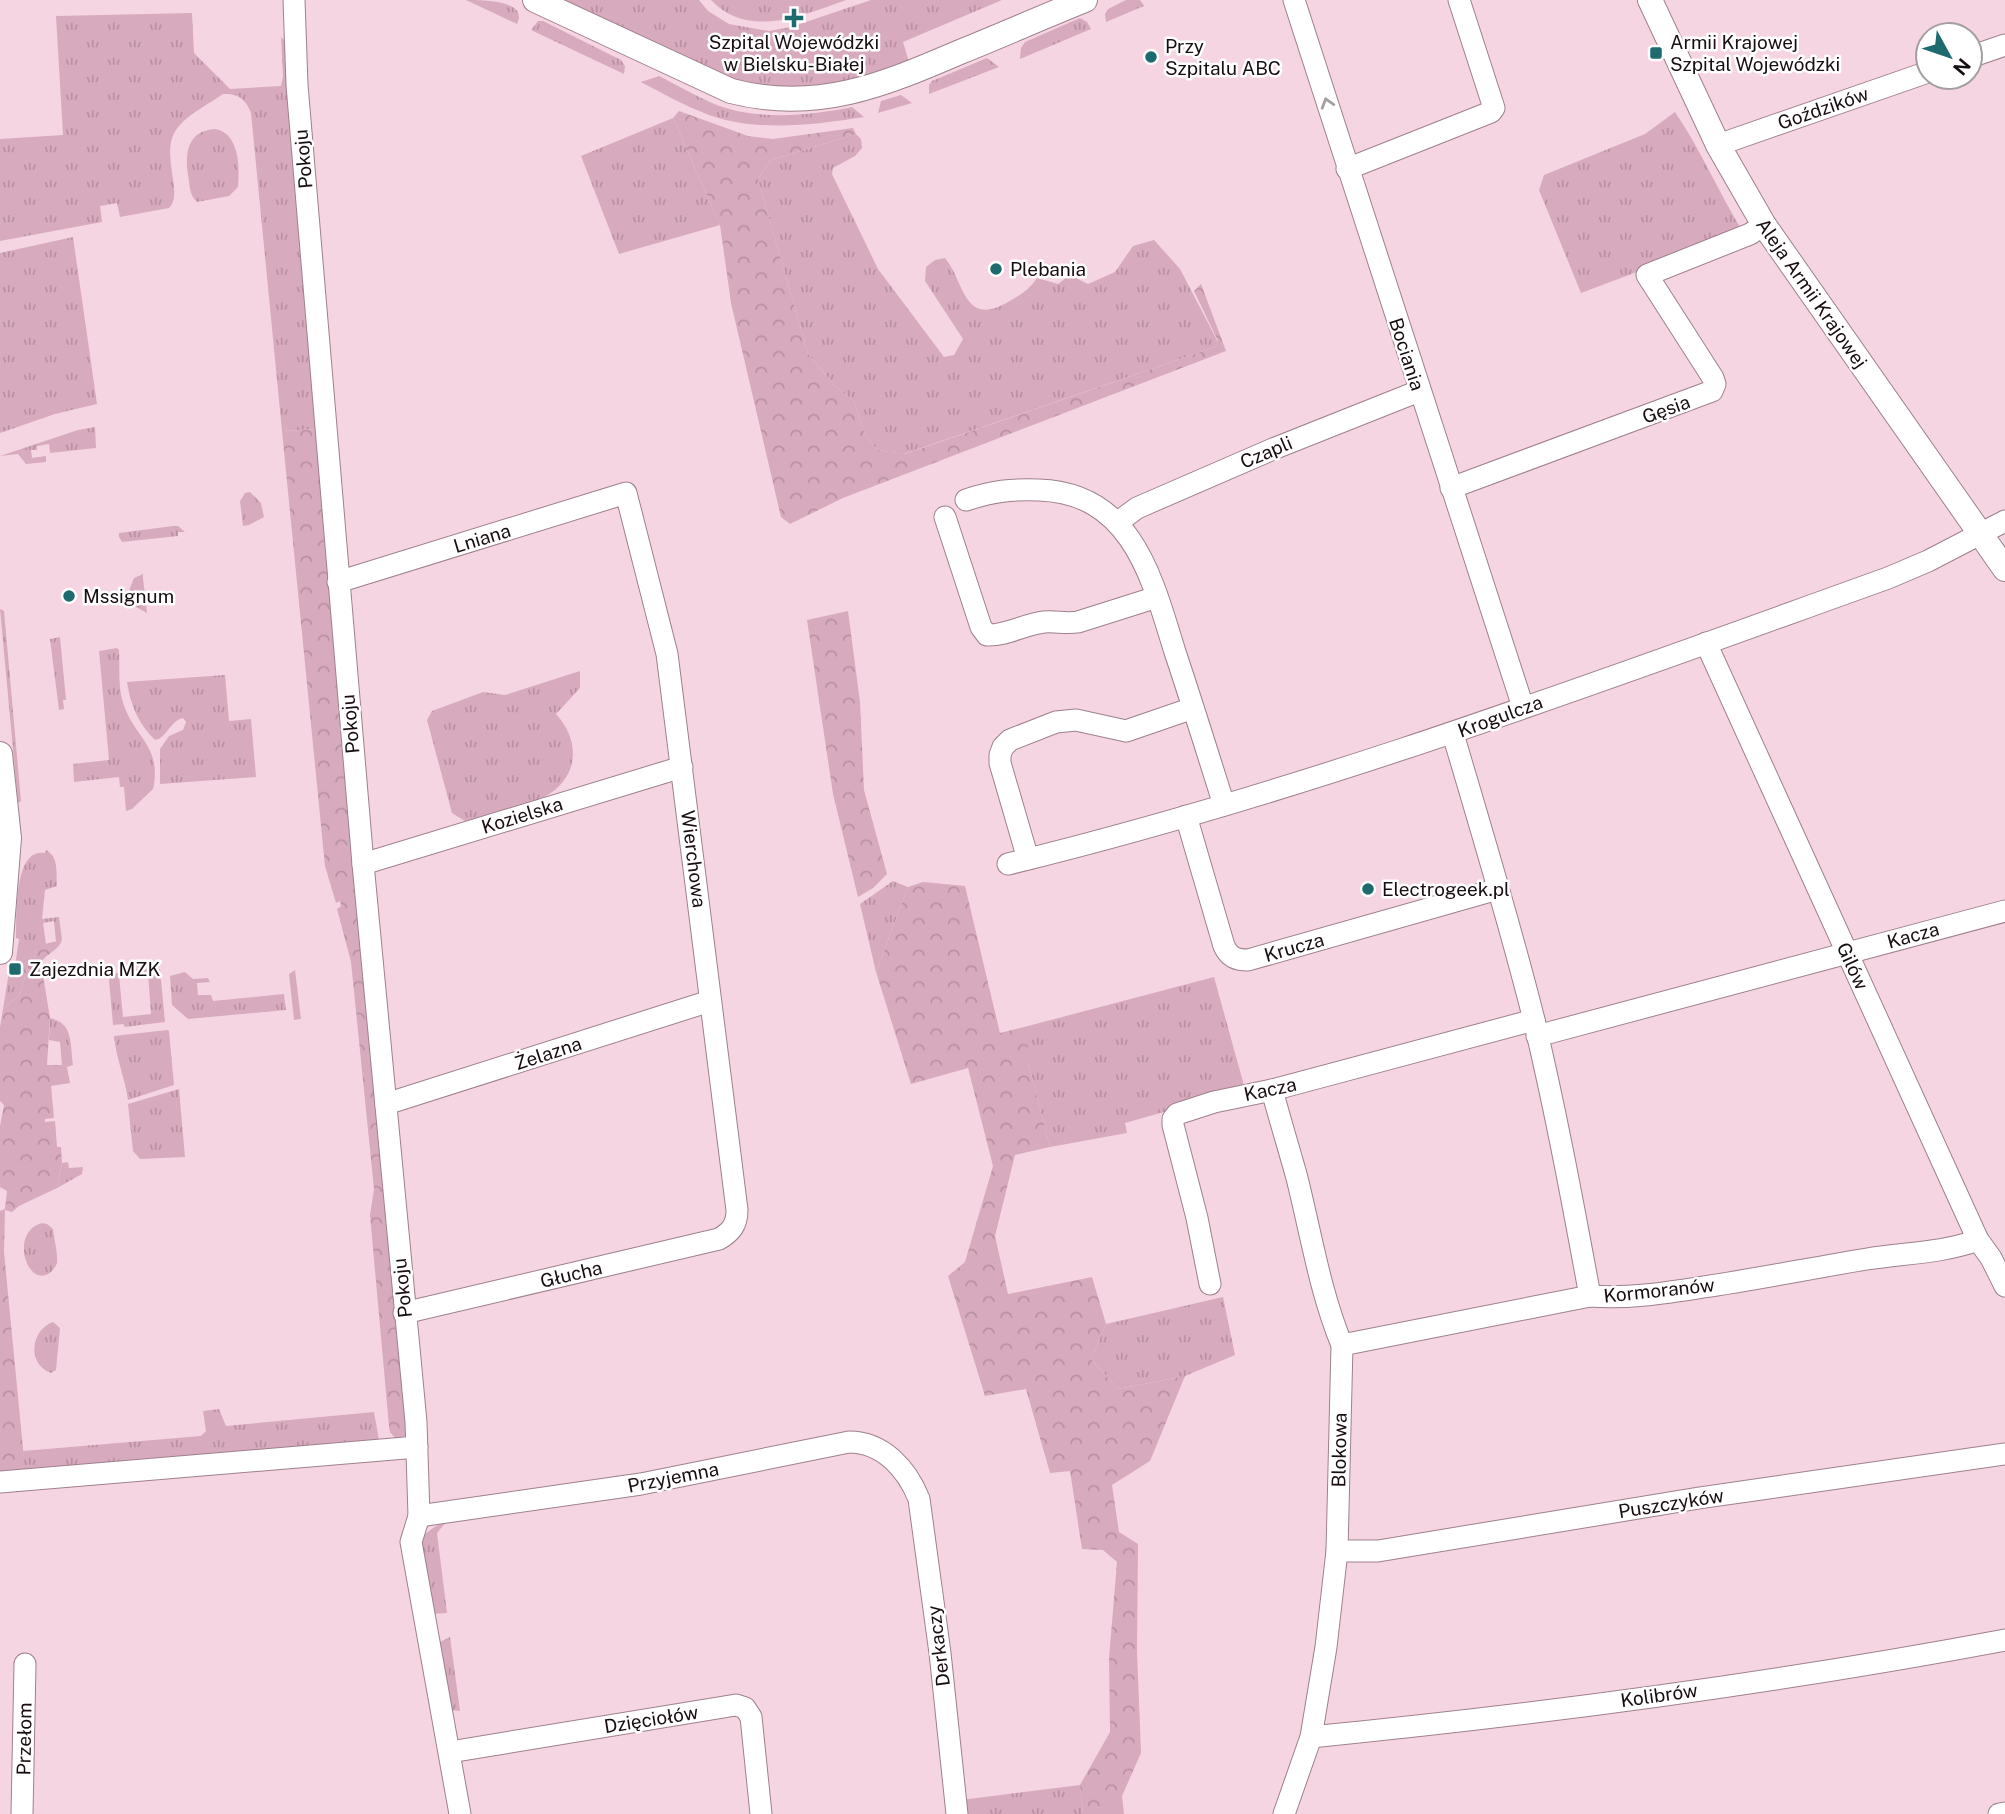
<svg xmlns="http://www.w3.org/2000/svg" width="2005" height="1814" font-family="'Public Sans',sans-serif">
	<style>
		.grass { fill: url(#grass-tufts); fill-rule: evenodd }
		.forest { fill: url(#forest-crowns) }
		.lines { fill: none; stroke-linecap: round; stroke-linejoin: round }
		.minor-casing { stroke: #9e818d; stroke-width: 23 }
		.tertiary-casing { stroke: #9e818d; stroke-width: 26 }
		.minor { stroke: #fff; stroke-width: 21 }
		.tertiary { stroke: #fff; stroke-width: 24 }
		.oneway { stroke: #a39ea0 }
		.poi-dot { fill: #1d6a6f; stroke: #fff; stroke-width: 2.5 }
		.labels { text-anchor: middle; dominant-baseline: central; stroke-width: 5; stroke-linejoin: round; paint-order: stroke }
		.poi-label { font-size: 19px; fill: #180d12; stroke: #fff; text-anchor: start }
		.street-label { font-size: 19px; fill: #180d12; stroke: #fff }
	</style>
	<defs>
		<pattern id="grass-tufts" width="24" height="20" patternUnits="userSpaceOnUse" patternTransform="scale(1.75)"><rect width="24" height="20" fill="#d8aabe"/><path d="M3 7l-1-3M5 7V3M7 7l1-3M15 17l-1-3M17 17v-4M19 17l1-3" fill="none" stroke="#b991a2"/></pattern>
		<pattern id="forest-crowns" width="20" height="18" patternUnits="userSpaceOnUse" patternTransform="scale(1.75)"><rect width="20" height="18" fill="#d8aabe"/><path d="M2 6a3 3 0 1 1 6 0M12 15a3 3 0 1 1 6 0" fill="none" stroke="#b991a2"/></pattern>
	</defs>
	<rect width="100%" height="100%" fill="#f5d5e2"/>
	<!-- grass -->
	<g class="grass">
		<path d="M466,0C482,0 529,0 517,24Z"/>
		<path d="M559,0H699L708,11L729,24L769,31L791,27L871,0H1002L903,42L909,62L851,83L777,88L739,82Z"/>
		<path d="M711,0H846C804,15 748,40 711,0Z"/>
		<path d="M1126,0H1140L1144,6L1106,22L1105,14L1108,9Z"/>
		<path d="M192,13L194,53L230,89L281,86L283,76L281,37L285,41L318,429L282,431L251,113C246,100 239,93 223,94C209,104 190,113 179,126C157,150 185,193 169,208L120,217L117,203L100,206L102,222L0,241V139L63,135L56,16Z"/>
		<path d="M1080,18L1087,22L1091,29L1020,59L1021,48L1025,42Z"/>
		<path d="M538,21H543L621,60L625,66L624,74L531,30Z"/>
		<path d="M987,58L999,67L929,94V85L932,81Z"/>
		<path d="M659,76C677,85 694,95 712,103C753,121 809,116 852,107L864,117C813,125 753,133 704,113C683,105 662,93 641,82Z"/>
		<path d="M901,95L912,103L878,113L881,101Z"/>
		<path d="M1675,112C1701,150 1719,193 1743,232L1581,293L1539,190L1544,175L1645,134Z"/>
		<path d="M673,118L720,225L619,254L581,156Z"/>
		<path d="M215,129C239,133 240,166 238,187L229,196L197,202C189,195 190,185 188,175C185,153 187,131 215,129Z"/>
		<path d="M856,134L861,139L862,148L855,156L833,168L832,174L878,269L944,357L954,355L963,339L925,281L926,267L935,260L945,258C965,282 963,328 1008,302C1020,295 1029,290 1037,278L1058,284L1070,275L1088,284L1115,272L1133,246L1154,240L1180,269L1218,342L1215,347L904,454L877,450L865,435L854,401L836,387L808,354L758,179L771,160Z"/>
		<path d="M73,237L97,404L55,414L0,433V253Z"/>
		<path d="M95,427L96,448L50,453L49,444L37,446V450H31L32,458L46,456V462L26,464L18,454L0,456L78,430Z"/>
		<path d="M250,492L261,503L264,517L249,525L243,526L240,501L245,493Z"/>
		<path d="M173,526H178L185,532H178V536L122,542L119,537V533Z"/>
		<path d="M143,574V578L147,613L136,607L128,593L134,578Z"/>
		<path d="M0,609L4,611L21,801L18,803Z"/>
		<path d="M60,637L66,700H63L64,709L59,710L50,639Z"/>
		<path d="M117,648L119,650C120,665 118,684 122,699C131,736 163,744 153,789L132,809L126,811L124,787H120L119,777L74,782L73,764L109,760L99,651Z"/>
		<path d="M580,671V688L556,714C585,746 576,786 535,801L465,821L452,813L427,720L432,711L483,692L505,695Z"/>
		<path d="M225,675L229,721L251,719L256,777L160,784V749L169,736L183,730L186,722L183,718C170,721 166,739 155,740C139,725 130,704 127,682Z"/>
		<path d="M46,850C59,857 56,872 57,886L45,890L42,919L59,917L62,940L56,942L54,921L43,923L46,944L36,947L35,956L29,961L20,995L3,1009L9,972L14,973L19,939L16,938C17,917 13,847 45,853Z"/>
		<path d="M893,881L908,887L876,972L860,904Z"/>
		<path d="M160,969L165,1022L125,1027L123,1024L113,1025L109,980C116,967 146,969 160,969ZM148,972L151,1014L123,1017L119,975Z"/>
		<path d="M295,970L301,1019L294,1020L289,974Z"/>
		<path d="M185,972L193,979L208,978L210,982L197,983L198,995H211L213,1001L284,994L286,1010L188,1019L172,1005L170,976Z"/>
		<path d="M1214,977L1245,1089L1125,1123L1127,1133L1050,1147L1028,1062V1026Z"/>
		<path d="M50,1018C74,1023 70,1045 73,1065L67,1067L62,1065L60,1042L49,1040Z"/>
		<path d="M167,1030L169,1031L174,1085L128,1100C125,1078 116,1058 114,1036Z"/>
		<path d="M179,1089L185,1157L140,1159L133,1151L128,1104Z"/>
		<path d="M68,1162L69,1168L83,1167L82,1174L57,1188L62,1163Z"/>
		<path d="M42,1223L47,1224L53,1229C54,1239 58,1253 57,1263C56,1266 53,1270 51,1272C28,1291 8,1232 42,1223Z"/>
		<path d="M1223,1297L1235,1355L1185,1376L1118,1389L1091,1359L1106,1324Z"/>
		<path d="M53,1322L60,1328L56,1370L51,1373C27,1365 30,1330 53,1322Z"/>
		<path d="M219,1409L226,1426L374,1412L379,1440L24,1473L23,1451L201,1436L206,1431L203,1411Z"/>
		<path d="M447,1521L437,1533L447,1613L431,1614L420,1541C427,1530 436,1526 447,1521Z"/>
		<path d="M450,1637L460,1711L451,1710L438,1643Z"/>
		<path d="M1080,1785L1083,1814H962L961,1800Z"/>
	</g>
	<!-- forest -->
	<g class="forest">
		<path d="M679,111L748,136L773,139L853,128L856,134L771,160L758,179L808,354L836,387L854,401L865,435L877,450L905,454L1215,347L1218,341L1194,291L1201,284L1226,351L843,498L790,524L781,517L731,303L720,225L673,118Z"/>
		<path d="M318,429L408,1435L396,1439L390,1432L389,1426L370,1215L374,1189L351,962L337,909L341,906L340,901L336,903L325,866L282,431Z"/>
		<path d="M848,611L860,702L864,790L887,874L873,888L858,897L833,794L807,620Z"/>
		<path d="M923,882L965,886L1000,1033L1028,1026V1062L1050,1147L1015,1155L995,1236L1008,1294L1092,1277L1106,1324L1091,1359L1118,1389L1185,1376L1150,1461L1112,1485L1119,1532L1138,1544L1137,1651L1141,1753L1122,1796L1124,1814H1083L1080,1785L1110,1732L1109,1658L1117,1562L1103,1550L1082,1549L1070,1471L1050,1473L1026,1389L985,1396L948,1276L965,1262L993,1166L968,1068L911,1084L876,972L908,887Z"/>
		<path d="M62,940C57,954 40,954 40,969H42L50,1018L47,1065H62L67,1067L70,1083L51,1086L54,1118L45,1119V1122L55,1121L57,1147H61L62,1163L57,1188L19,1206L12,1212L5,1210L4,1252L25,1469L24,1473L0,1475V1211L5,1209L7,1191L0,1187V1126L4,1105L0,1101V1027L3,1009L20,995L29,961L35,956L36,946Z"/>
	</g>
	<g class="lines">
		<defs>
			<g id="minor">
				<path d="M294,0L297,85L363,864L416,1422L419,1516L411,1542L460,1814"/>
				<path d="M1294,0L1523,707"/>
				<path d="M1970,57L2005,45"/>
				<path d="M1718,145L1928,72"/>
				<path d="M1347,169L1491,112L1494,108L1459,0"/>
				<path d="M1451,488L1712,391L1715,384L1713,378L1647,275L1750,234L1764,225"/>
				<path d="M966,500C993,491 1011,489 1039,490C1132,493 1152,578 1175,652C1192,703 1208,754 1224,805"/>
				<path d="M945,517L981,627L987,635C1006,636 1025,624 1044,622C1056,621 1066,624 1078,622L1157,597"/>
				<path d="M1118,522L1137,508L1273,449L1419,391"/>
				<path d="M338,582L626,493L667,654L737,1210C737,1225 731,1232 719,1239L404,1313"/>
				<path d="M1706,643L1978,1240L1991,1258L2005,1286"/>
				<path d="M1453,734C1481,829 1510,924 1534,1020C1556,1112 1573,1204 1590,1296"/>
				<path d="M1186,816L1224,946C1229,957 1236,960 1248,960L1498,889"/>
				<path d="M1028,859L1000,763V755L1003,747L1010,740L1056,722L1076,720L1126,731L1193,708"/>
				<path d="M363,864L682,767"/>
				<path d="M1008,864C1308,791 1598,682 1888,578L1928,561L2005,521"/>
				<path d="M1537,1036L2005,911"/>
				<path d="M1272,1090C1280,1120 1289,1149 1297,1178C1311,1234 1320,1292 1342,1345L1337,1551L1326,1647L1311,1737L1284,1814"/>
				<path d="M386,1104L710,1001"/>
				<path d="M1210,1284L1197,1218L1173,1125V1119L1177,1114L1214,1102L1272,1090L1534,1020"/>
				<path d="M1342,1345L1590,1296C1628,1299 1665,1293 1703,1287C1758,1279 1812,1268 1867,1259C1904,1253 1943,1253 1978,1240"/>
				<path d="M0,1482L417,1447"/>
				<path d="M419,1516L641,1484L849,1442C883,1442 907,1469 919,1499L940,1653L957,1814"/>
				<path d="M1337,1551H1378L1699,1498L2005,1454"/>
				<path d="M1311,1737C1543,1714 1776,1683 2005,1640"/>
				<path d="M450,1752L736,1705L745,1708L751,1717L761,1814"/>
				<path d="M22,1814L25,1664"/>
				<path d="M1999,1814L2005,1813"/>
			</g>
			<g id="tertiary">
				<path d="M535,0L731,91C817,113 883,85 960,52C1002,35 1043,17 1085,0"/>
				<path d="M1650,0L1718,145L1764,225L2005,569"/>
				<path d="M0,754L9,838L0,952"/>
			</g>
		</defs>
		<!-- minor casing -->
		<use href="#minor" class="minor-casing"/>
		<!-- tertiary casing -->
		<use href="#tertiary" class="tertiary-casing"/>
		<!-- minor -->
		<use href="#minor" class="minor"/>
		<!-- tertiary -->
		<use href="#tertiary" class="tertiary"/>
	</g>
	<!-- one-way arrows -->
	<defs><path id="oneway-chevron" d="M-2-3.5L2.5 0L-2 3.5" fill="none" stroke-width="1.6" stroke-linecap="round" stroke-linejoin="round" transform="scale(1.75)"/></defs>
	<use class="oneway" href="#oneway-chevron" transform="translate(1327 103) rotate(-107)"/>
	<!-- markers -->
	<g class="poi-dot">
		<path d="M790.5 7.5h7v7h7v7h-7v7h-7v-7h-7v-7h7z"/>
		<rect x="1649" y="46" width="14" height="14" rx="3.5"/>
		<circle cx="1151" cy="57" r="7"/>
		<circle cx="996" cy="269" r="7"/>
		<circle cx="69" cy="596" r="7"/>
		<circle cx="1368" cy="889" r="7"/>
		<rect x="8" y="962" width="14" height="14" rx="3.5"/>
	</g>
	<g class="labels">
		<!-- poi labels -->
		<g class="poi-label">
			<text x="794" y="42" text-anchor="middle">Szpital Wojewódzki<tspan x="794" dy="22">w Bielsku-Białej</tspan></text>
			<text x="1670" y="42">Armii Krajowej<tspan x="1670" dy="22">Szpital Wojewódzki</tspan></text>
			<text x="1165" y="46">Przy<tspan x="1165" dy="22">Szpitalu ABC</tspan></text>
			<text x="1010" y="269">Plebania</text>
			<text x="83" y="596">Mssignum</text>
			<text x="1382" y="889">Electrogeek.pl</text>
			<text x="29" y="969">Zajezdnia MZK</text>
		</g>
		<!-- street labels -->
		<g class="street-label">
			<text transform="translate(1823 108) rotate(-19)">Goździków</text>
			<text transform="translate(303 159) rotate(-95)">Pokoju</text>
			<text transform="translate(1812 293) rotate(55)">Aleja Armii Krajowej</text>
			<text transform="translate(1407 354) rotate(72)">Bociania</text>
			<text transform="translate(1666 409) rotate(-20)">Gęsia</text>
			<text transform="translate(1266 452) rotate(-23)">Czapli</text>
			<text transform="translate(482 538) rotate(-17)">Lniana</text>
			<text transform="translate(1500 716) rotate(-20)">Krogulcza</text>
			<text transform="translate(350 724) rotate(-95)">Pokoju</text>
			<text transform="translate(522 815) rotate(-17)">Kozielska</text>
			<text transform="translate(694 859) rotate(83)">Wierchowa</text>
			<text transform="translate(1913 935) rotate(-15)">Kacza</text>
			<text transform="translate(1294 947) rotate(-16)">Krucza</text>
			<text transform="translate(1853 966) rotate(65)">Gilów</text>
			<text transform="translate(548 1053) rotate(-18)">Żelazna</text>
			<text transform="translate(1270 1089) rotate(-12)">Kacza</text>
			<text transform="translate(571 1274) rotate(-13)">Głucha</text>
			<text transform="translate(402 1288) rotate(-96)">Pokoju</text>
			<text transform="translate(1659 1290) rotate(-6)">Kormoranów</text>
			<text transform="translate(1339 1450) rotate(-89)">Blokowa</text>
			<text transform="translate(673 1477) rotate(-11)">Przyjemna</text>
			<text transform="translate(1671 1503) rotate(-9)">Puszczyków</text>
			<text transform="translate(938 1646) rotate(-97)">Derkaczy</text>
			<text transform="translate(1659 1695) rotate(-8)">Kolibrów</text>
			<text transform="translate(651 1719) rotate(-9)">Dzięciołów</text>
			<text transform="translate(24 1739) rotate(-89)">Przełom</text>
		</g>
	</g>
	<!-- north arrow -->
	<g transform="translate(1949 56) rotate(130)"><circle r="33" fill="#ffffff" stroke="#a39ea0" stroke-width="2"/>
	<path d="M0-5L12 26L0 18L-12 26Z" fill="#1d6a6f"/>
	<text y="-10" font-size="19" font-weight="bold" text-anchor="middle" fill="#180d12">N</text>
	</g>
</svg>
